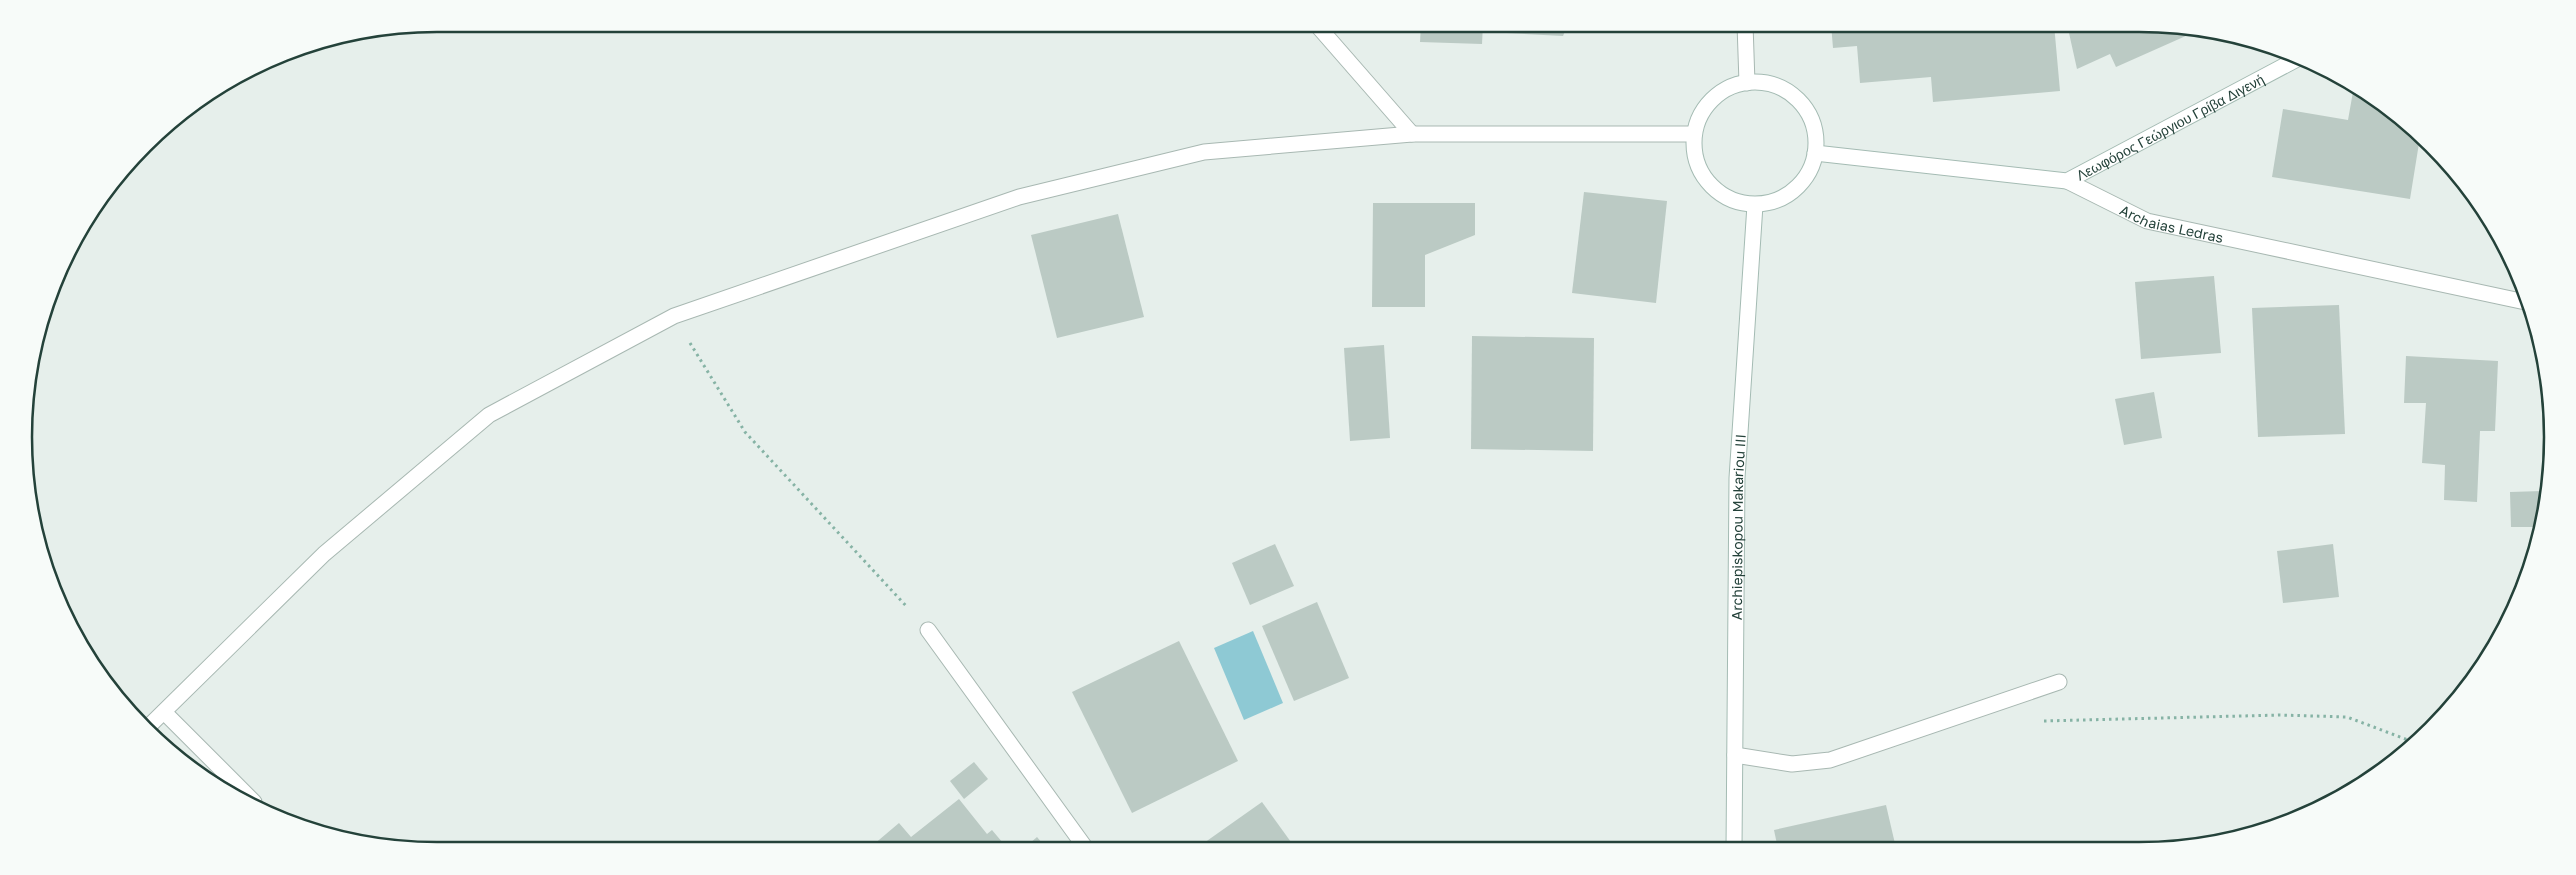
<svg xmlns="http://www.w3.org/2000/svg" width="2576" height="875" font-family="'Golos Text',sans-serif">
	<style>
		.water { fill: #8ec9d4 }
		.building { fill: #bbcac4 }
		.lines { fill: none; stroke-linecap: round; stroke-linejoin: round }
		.lane-casing { stroke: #a8b8b2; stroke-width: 17 }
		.street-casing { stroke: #a8b8b2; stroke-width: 17 }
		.secondary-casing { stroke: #a4bbb3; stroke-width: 17 }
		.path { stroke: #86b3a5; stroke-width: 3; stroke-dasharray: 2.5 4; stroke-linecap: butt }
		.lane { stroke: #fff; stroke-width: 15 }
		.street { stroke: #fff; stroke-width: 15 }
		.secondary { stroke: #fff; stroke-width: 15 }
		.labels { text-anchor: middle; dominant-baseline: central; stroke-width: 4; stroke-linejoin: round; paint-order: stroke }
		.street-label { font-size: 14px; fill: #24423a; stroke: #f7fbf9 }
		.rim { fill: none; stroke: #24423a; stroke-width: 2.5 }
	</style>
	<rect width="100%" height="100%" fill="#e6efeb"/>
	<!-- water -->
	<path class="water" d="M1253,631L1283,703L1244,720L1214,648Z"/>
	<!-- building -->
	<g class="building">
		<path d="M1421,24H1483L1482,44L1420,42Z"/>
		<path d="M1487,24H1568L1563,36L1487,32Z"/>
		<path d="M1831,24H2054L2060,91L1933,102L1931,77L1860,83L1857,46L1833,48Z"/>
		<path d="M2067,24H2138L2197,31L2116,67L2110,54L2077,69Z"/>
		<path d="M2354,86L2390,109L2420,137L2410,199L2272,177L2283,109L2348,120Z"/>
		<path d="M1584,192L1667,201L1656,303L1572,293Z"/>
		<path d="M1373,203H1475V235L1425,255V307H1372Z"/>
		<path d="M1118,214L1144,317L1057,338L1031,235Z"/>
		<path d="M2214,276L2221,353L2141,359L2135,282Z"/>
		<path d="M2339,305L2345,434L2258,437L2252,308Z"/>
		<path d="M1472,336L1594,338L1593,451L1471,449Z"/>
		<path d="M1384,345L1390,438L1350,441L1344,348Z"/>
		<path d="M2406,356L2498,361L2495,431H2480L2477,502L2444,500L2445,465L2422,463L2426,403H2404Z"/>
		<path d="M2154,392L2162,438L2124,445L2115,399Z"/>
		<path d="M2546,491L2541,527H2511L2510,492Z"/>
		<path d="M1275,544L1294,586L1250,605L1232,563Z"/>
		<path d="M2333,544L2339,597L2283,603L2277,551Z"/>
		<path d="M1317,602L1349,678L1294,701L1262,626Z"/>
		<path d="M1179,641L1238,761L1132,813L1072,692Z"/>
		<path d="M974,762L988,779L964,799L950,781Z"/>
		<path d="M959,799L987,834L992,830L1008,849L877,850L873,845L899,823L911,837Z"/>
		<path d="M1262,802L1296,849L1194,850Z"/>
		<path d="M1886,805L1896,848L1778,849L1774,830Z"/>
		<path d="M1037,837L1048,850H1022Z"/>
	</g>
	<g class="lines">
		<defs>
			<path id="lane" d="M164,712L254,802"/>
			<g id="street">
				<path d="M1316,24L1412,134"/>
				<path d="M1745,24L1747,83"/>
				<path id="s1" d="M2067,181L2147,221L2530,303"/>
				<path d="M928,630L1087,850"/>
				<path d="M145,730L324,554L489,415L674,316L1019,197L1204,152L1412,134H1694"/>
				<path d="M1735,755L1792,764L1830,760L2059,682"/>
			</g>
			<g id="secondary">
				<circle cx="1755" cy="143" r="61"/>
				<path id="s2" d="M1815,153L2067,181L2299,58"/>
				<path id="s3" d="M1734,849L1737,478L1755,205"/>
			</g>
		</defs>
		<!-- lane casing -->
		<use href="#lane" class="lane-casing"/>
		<!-- street casing -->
		<use href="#street" class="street-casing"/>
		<!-- secondary casing -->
		<use href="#secondary" class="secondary-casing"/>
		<!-- path -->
		<g class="path">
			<path d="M690,343L745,432L908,608"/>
			<path d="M2044,721L2280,715L2347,717L2416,743"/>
		</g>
		<!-- lane -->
		<use href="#lane" class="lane"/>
		<!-- street -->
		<use href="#street" class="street"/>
		<!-- secondary -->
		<use href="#secondary" class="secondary"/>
	</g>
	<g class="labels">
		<!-- street labels -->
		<g class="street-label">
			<text stroke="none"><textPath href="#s2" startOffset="370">Λεωφόρος Γεώργιου Γρίβα Διγενή</textPath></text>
			<text stroke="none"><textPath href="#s1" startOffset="114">Archaias Ledras</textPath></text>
			<text stroke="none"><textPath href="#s3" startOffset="322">Archiepiskopou Makariou III</textPath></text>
		</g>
	</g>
	<!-- crop -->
	<path d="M0 0H2576V875H0ZM437 32H2139A405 405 0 0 1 2544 437V437A405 405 0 0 1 2139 842H437A405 405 0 0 1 32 437V437A405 405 0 0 1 437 32Z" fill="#f7fbf9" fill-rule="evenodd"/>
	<path class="rim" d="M437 32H2139A405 405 0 0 1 2544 437V437A405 405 0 0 1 2139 842H437A405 405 0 0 1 32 437V437A405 405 0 0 1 437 32Z"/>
</svg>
